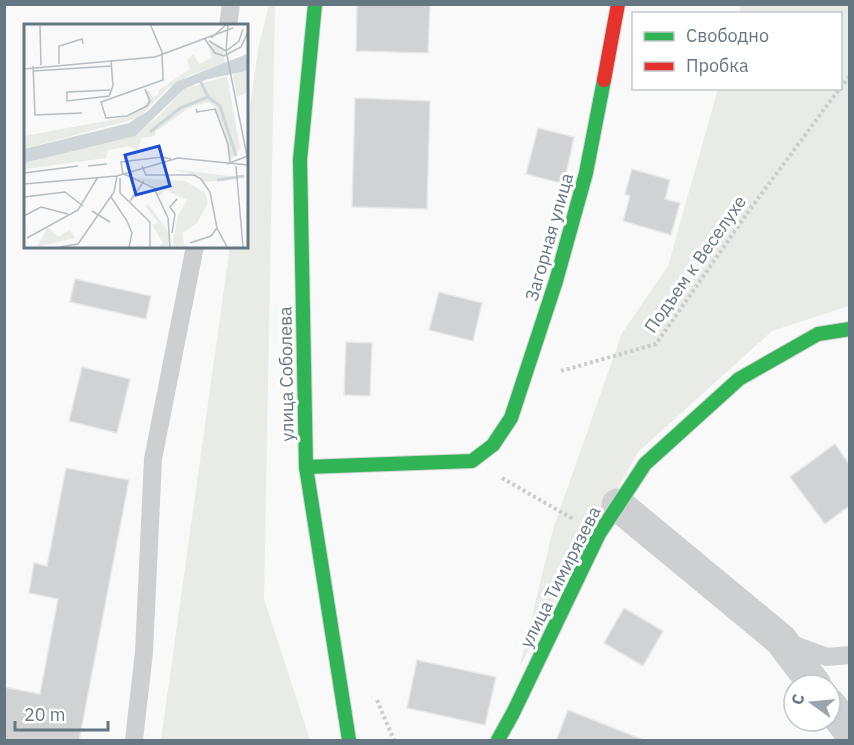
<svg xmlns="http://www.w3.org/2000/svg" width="854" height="745" font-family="'IBM Plex Sans',sans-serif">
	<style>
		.green { fill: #e8ebe6 }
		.building { fill: #d0d2d3; stroke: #e8e8e8; stroke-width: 1.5 }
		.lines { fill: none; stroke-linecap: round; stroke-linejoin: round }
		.fast-casing { stroke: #d5d6d7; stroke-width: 16 }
		.jam-casing { stroke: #d5d6d7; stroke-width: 16 }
		.path { stroke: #cbcccd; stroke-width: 4; stroke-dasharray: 3 3; stroke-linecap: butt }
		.lane { stroke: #cecfd0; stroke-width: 18 }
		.street { stroke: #cecfd0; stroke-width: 33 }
		.fast { stroke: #30b455; stroke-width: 14 }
		.jam { stroke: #e5322d; stroke-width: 14 }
		.labels { text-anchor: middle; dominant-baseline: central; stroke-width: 6; stroke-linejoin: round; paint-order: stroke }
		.street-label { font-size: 18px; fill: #657683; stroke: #fff }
		.inset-river { fill: none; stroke: #ced6d9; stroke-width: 3 }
		.inset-road { fill: none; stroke: #b5bdc3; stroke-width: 1.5 }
		.view { fill: #1d4ed8; fill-opacity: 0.15; stroke: #1d4ed8; stroke-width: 3 }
		.inset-edge { fill: none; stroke: #657683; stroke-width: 3 }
	</style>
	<rect width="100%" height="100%" fill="#f9f9f9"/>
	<!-- green -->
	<g class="green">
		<path d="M269,5H275L264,599L310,740H161L230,246H246V135L258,50Z"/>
		<path d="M741,5H849V306L772,331L638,452L520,666L553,529L622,333L668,266L718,89L840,88V14L739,13Z"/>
	</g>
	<!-- building -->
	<g class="building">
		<path d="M357,4H430L428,53L356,51Z"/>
		<path d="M355,98L430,101L427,209L352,207Z"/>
		<path d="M538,128L574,137L564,184L526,174Z"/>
		<path d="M632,169L670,180L665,199L680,203L671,235L623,221L630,196L625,194Z"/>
		<path d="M75,279L151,296L146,319L70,302Z"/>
		<path d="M439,292L482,303L473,341L429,330Z"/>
		<path d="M346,342L372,343L370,396L344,395Z"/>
		<path d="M82,367L130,379L117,433L69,421Z"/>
		<path d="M835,444L849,464V506L825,524L790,477Z"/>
		<path d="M66,468L129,480L79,741H4V687L40,694L58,599L29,593L34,563L47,566Z"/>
		<path d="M624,608L663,631L643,666L604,643Z"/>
		<path d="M417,660L496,677L485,725L407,708Z"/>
		<path d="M568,710L641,739L640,741H556Z"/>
	</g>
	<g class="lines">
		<defs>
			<g id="fast">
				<path d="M315,4L300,160L306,467L349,740"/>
				<path d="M306,467L472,461L493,445L511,418L556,281L586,173L604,80"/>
				<path d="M498,740L513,713L599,534L645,464L739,379L818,334L850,329"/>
			</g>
			<path id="jam" d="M604,80L618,4"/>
		</defs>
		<!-- fast casing -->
		<use href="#fast" class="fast-casing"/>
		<!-- jam casing -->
		<use href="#jam" class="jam-casing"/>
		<!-- path -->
		<g class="path">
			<path d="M840,88L850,76"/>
			<path d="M561,371L656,344L751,208L840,88"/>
			<path d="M502,478L573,519"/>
			<path d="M377,700L394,740"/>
		</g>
		<!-- lane -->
		<g class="lane">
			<path d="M228,26L231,4"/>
			<path d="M789,643L827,657L850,655"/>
			<path d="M134,740L144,652L153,459L195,246"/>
		</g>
		<!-- street -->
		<g class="street">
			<path d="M618,505L781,640L815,685"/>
			<path d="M830,705L850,732"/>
		</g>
		<!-- fast -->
		<use href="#fast" class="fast"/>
		<!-- jam -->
		<use href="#jam" class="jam"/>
	</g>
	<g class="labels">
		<!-- street labels -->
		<g class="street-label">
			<text transform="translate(549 237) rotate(-74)">Загорная улица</text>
			<text transform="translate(695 264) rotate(-55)">Подъем к Веселухе</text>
			<text transform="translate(286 374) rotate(-91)">улица Соболева</text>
			<text transform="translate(560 577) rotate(-63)">улица Тимирязева</text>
		</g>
	</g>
	<!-- overview -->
	<g transform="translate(24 24)">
		<rect width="224" height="224" fill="#f9f9f9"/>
		<path d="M183,19L199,25L201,40L168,50L145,63L114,94L0,125V112L104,93L119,84L124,77L121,68L125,67L129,74L134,71L135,66L166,45L163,36L169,30L175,40L188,34ZM223,47V68L213,73L209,51ZM203,52L216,124L207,136L191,83L184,78L165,84L131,108V112L118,114L113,126L105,122L84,126L82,134L0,145V139L105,113L133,94L160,65ZM147,145L205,152V156L180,158L175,152ZM111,154L161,157L181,169L184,179L173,199L158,209L160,220L166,218L161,221L164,223H148L154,192L163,176L142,166L134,173L130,162ZM124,180L146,210L145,223H134L139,219L128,201L135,199L121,182ZM24,203L34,213L46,206L51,214L13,223Z" fill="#e8ebe6"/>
		<path d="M223,30V47L184,55L160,65L111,112L0,139V125L105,99L124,87L152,58Z" fill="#ced6d9"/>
		<path class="inset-river" d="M175,54L184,73L196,82L212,132M126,108L156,84L184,73M193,156L220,152"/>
		<path class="inset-road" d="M204,0L202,27L223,132M16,2L17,41M180,14L191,29L200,32L217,23L224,8M187,14L203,0M185,17L202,27L215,17L219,5M35,40V22L58,15L59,20M9,42L11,91L58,89M0,45L131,33L209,4M9,47L88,42M121,65L126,77L123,82L103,92L82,94L77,78L139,56L138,28L126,0M86,66L43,68V77L85,72L89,62L87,36M172,85L173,88L191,85L204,120L206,139M203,140L224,132M64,142L83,140M118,142L122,151H170L177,155L186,168L193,204L203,223M212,142L219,223M0,149L54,142M99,150L97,138L138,133L147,135M100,150L130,164L144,194L146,223M96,154V169L126,198V223M0,160L93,152L154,134L224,141M0,173L41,168L59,182M87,173L103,197L108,209L105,223M106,177L120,157M68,187L86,198M0,192L17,183L44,190M148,209L151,190L146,183L153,175M3,214L54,186L74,153M166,219L187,212L193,204M36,223L54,220L90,168L93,152"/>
		<path class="view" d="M135,122L146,162L112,171L101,131Z"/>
		<rect width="224" height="224" class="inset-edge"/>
	</g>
	<!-- border -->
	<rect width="854" height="745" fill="none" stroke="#657683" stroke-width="12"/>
	<!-- legend -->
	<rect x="632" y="12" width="210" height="78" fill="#ffffff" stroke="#c1c8cd" stroke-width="1.5"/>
	<rect x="644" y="32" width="30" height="9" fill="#30b455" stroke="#c1c8cd" stroke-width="1.5"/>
	<text x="686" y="42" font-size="18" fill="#657683">Свободно</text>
	<rect x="644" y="62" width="30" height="9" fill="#e5322d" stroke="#c1c8cd" stroke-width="1.5"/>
	<text x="686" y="72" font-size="18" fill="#657683">Пробка</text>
	<!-- north arrow -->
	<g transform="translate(812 703) rotate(285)"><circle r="28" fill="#ffffff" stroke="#c1c8cd" stroke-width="1.5"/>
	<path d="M0-4.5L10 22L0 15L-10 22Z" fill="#99a4ac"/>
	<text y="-9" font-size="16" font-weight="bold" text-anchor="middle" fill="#657683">С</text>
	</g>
	<!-- scale -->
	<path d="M15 721v9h93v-9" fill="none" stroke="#657683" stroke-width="3"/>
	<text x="24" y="721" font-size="18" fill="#657683" stroke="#ffffff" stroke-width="4.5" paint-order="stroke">20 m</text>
</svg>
